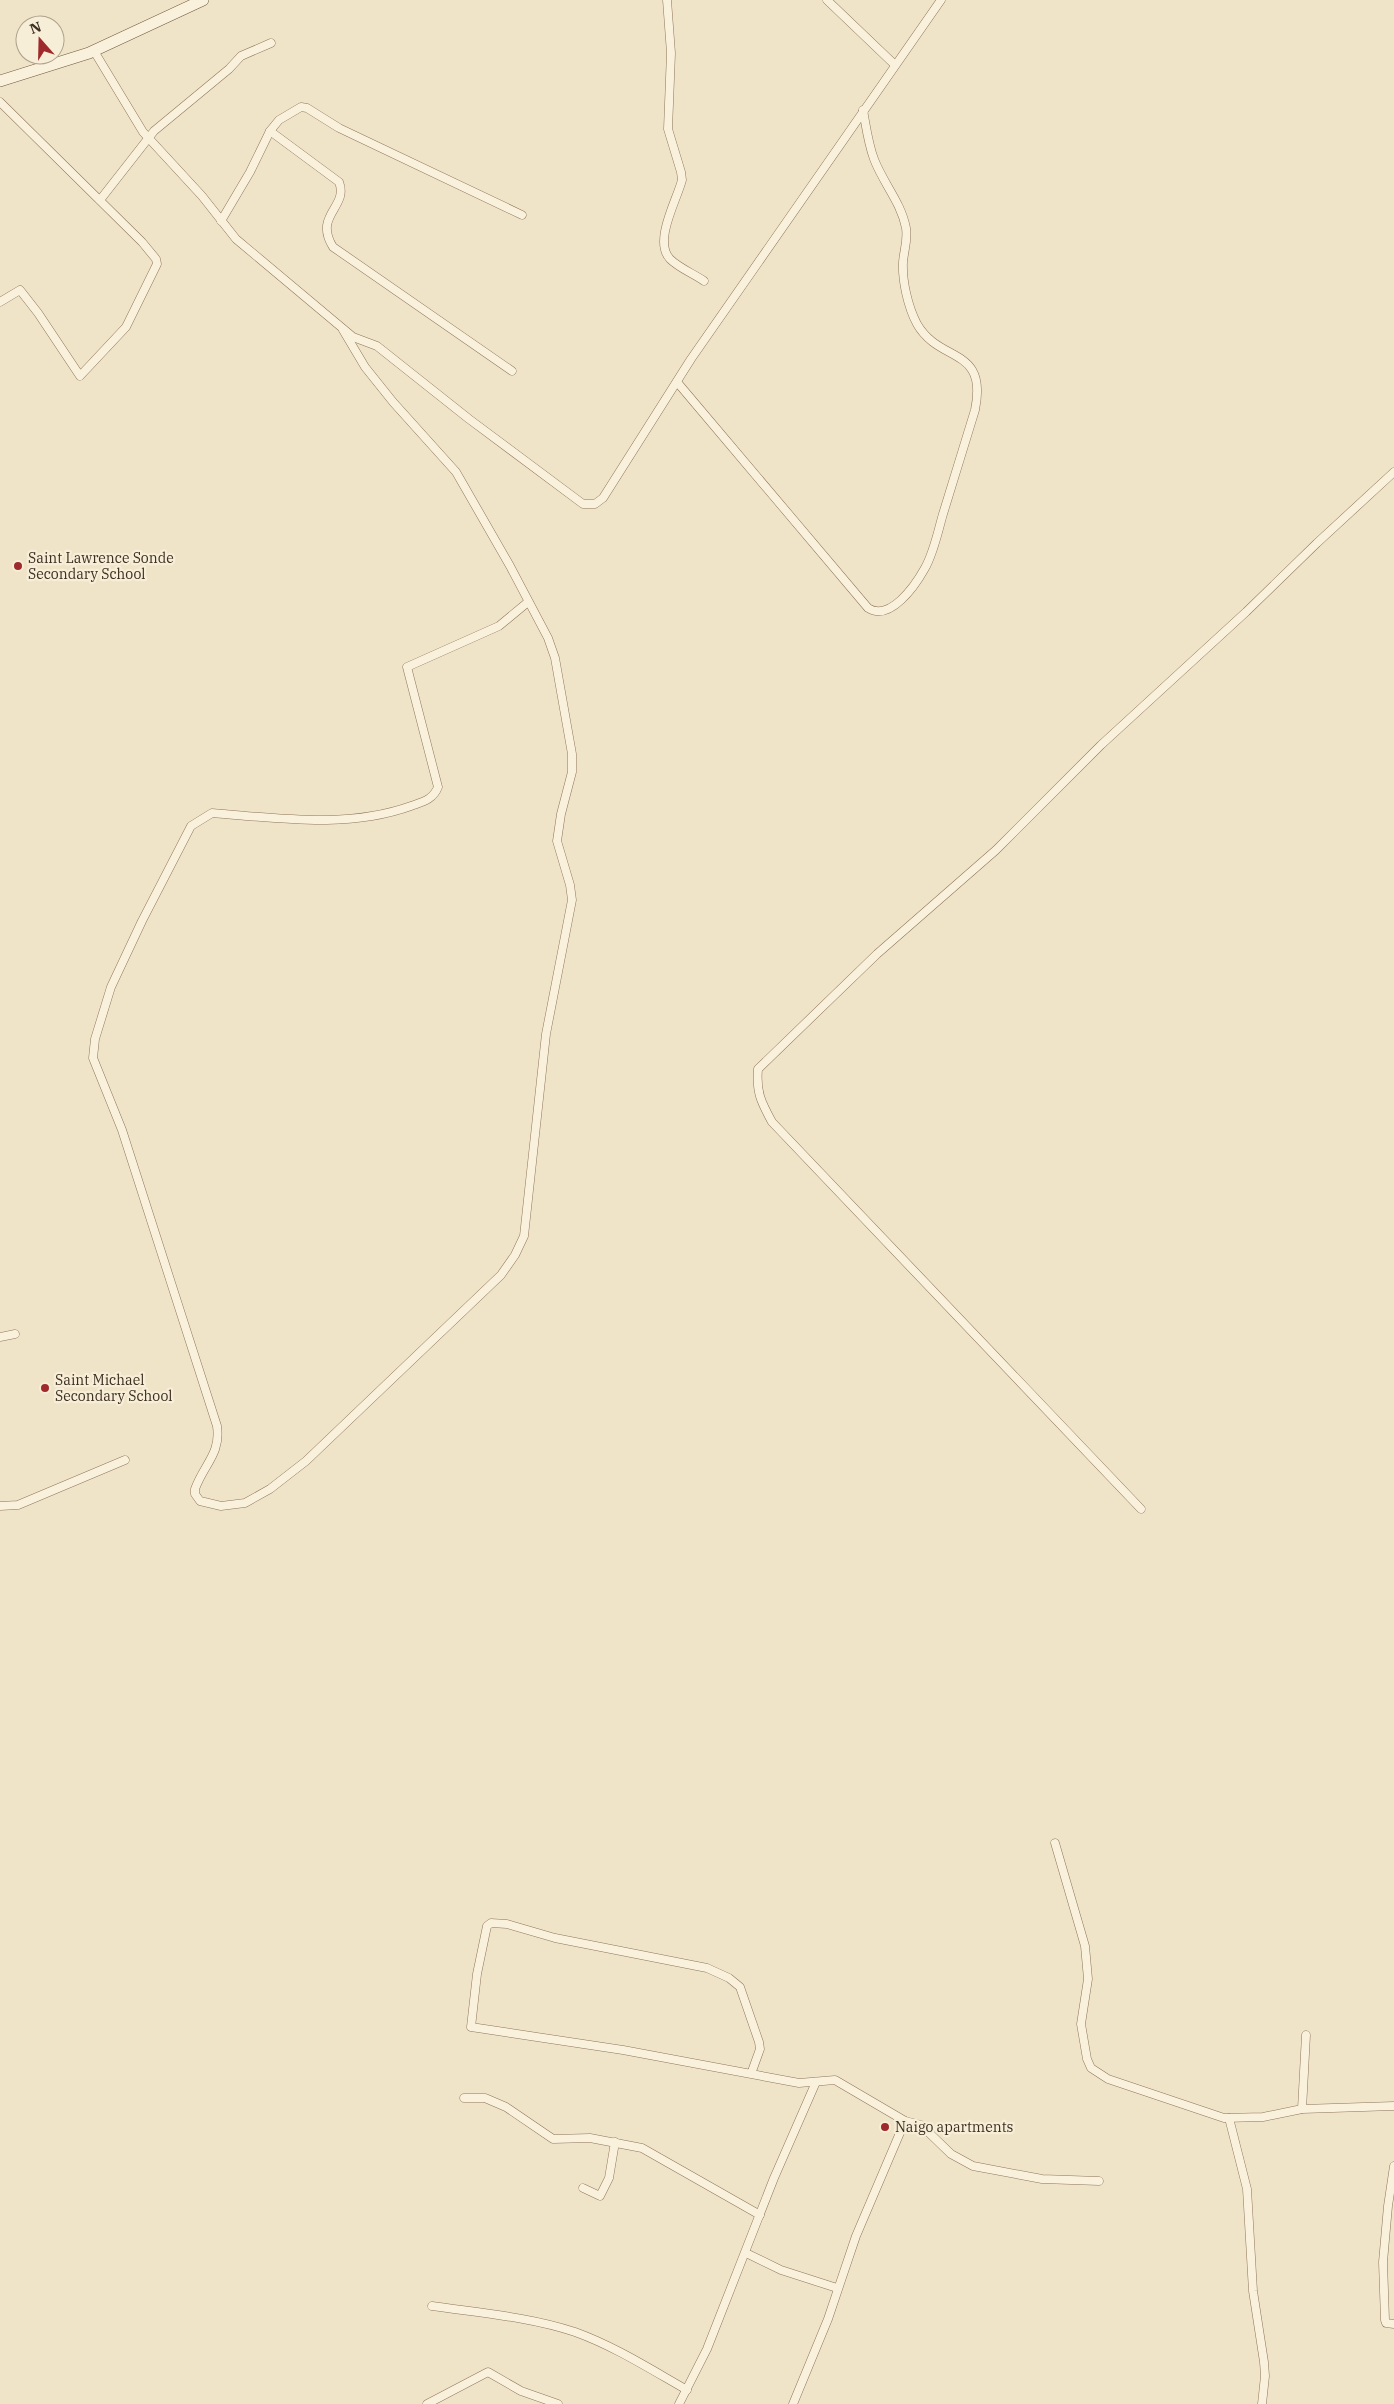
<svg xmlns="http://www.w3.org/2000/svg" width="1394" height="2404" font-family="'IBM Plex Serif',serif">
	<style>
		.lines { fill: none; stroke-linecap: round; stroke-linejoin: round }
		.street-casing { stroke: #8d765c; stroke-width: 9 }
		.secondary-casing { stroke: #6f573f; stroke-width: 12 }
		.street { stroke: #faf1dc; stroke-width: 8 }
		.secondary { stroke: #faf1dc; stroke-width: 11 }
		.poi-dot { fill: #9e2a2b; stroke: #f7eed8; stroke-width: 2 }
		.labels { text-anchor: middle; dominant-baseline: central; stroke-width: 4.5; stroke-linejoin: round; paint-order: stroke }
		.poi-label { font-size: 14px; fill: #3d2e20; stroke: #f7eed8; text-anchor: start }
	</style>
	<rect width="100%" height="100%" fill="#f0e4c8"/>
	<g class="lines">
		<defs>
			<g id="street">
				<path d="M667,0L671,53L668,129L681,172L682,180C677,200 653,241 670,259C679,268 694,274 704,281"/>
				<path d="M827,0L895,65"/>
				<path d="M94,51L143,132L202,196L236,239L353,337L377,346L469,419L583,504H595L603,498L691,359L941,0"/>
				<path d="M0,102L142,242L156,259L157,264L126,327L80,376L38,313L20,290L0,302"/>
				<path d="M270,131L339,182C349,207 313,215 333,247L512,371"/>
				<path d="M100,200L154,131L229,69L241,56L271,43"/>
				<path d="M221,221L250,172L270,131L279,120L301,107L307,108L339,128L522,215"/>
				<path d="M343,330L365,367L393,402L456,472L510,566L548,638L555,658L572,754V772L561,814L557,841L570,885L572,900L546,1034L524,1236L515,1255L501,1275L306,1461L270,1489L245,1503L221,1506L200,1501L195,1494V1489C204,1464 221,1454 217,1426L122,1130L93,1058L95,1039L111,987L142,921L191,826L212,813C278,818 347,829 411,806C422,802 433,800 438,787L407,667L499,626L528,602"/>
				<path d="M677,382L868,608C890,622 915,586 925,568C934,552 938,531 943,514C954,479 964,445 975,410C988,346 940,364 917,324C908,307 902,281 903,262C904,250 908,240 906,228C901,202 883,183 874,159C868,143 866,126 863,110"/>
				<path d="M0,1337L15,1334"/>
				<path d="M0,1506L18,1505L125,1460"/>
				<path d="M1141,1509L772,1122C761,1102 756,1092 758,1069L877,954L996,850L1101,745L1246,612L1317,543L1394,472"/>
				<path d="M1055,1843L1085,1946L1088,1979L1081,2024L1087,2059L1091,2068L1108,2079L1224,2118L1263,2117L1302,2109L1394,2106"/>
				<path d="M751,2074L760,2049L759,2042L740,1987L729,1978L707,1968L555,1938L507,1924L491,1923L487,1926L477,1974L471,2027L623,2050L799,2083L835,2080L905,2121L921,2125L951,2154L973,2166L1042,2179L1099,2181"/>
				<path d="M464,2098H485L506,2107L553,2139L590,2138L642,2148L760,2215"/>
				<path d="M1302,2109L1306,2035"/>
				<path d="M1229,2118L1247,2189L1253,2291L1264,2362L1265,2376L1262,2404"/>
				<path d="M1394,2166L1388,2206L1383,2262L1385,2320L1386,2323L1394,2324"/>
				<path d="M583,2188L600,2196L609,2178L615,2142"/>
				<path d="M746,2253L781,2270L837,2288"/>
				<path d="M432,2306C480,2313 530,2317 575,2332C614,2346 650,2369 687,2390"/>
				<path d="M427,2404L488,2372L521,2391L558,2404"/>
				<path d="M679,2404L707,2349L774,2178L816,2082"/>
				<path d="M793,2404L828,2319L856,2236L905,2121"/>
			</g>
			<path id="secondary" d="M0,81L89,53L203,0"/>
		</defs>
		<!-- street casing -->
		<use href="#street" class="street-casing"/>
		<!-- secondary casing -->
		<use href="#secondary" class="secondary-casing"/>
		<!-- street -->
		<use href="#street" class="street"/>
		<!-- secondary -->
		<use href="#secondary" class="secondary"/>
	</g>
	<!-- markers -->
	<g class="poi-dot">
		<circle cx="18" cy="566" r="5"/>
		<circle cx="45" cy="1388" r="5"/>
		<circle cx="885" cy="2127" r="5"/>
	</g>
	<g class="labels">
		<!-- poi labels -->
		<g class="poi-label">
			<text x="28" y="558">Saint Lawrence Sonde<tspan x="28" dy="16">Secondary School</tspan></text>
			<text x="55" y="1380">Saint Michael<tspan x="55" dy="16">Secondary School</tspan></text>
			<text x="895" y="2127">Naigo apartments</text>
		</g>
	</g>
	<!-- north arrow -->
	<g transform="translate(40 40) rotate(340)"><circle r="24" fill="#f7eed8" stroke="#ada18e"/>
	<path d="M0-4L9 19L0 12L-9 19Z" fill="#9e2a2b"/>
	<text y="-8" font-size="14" font-weight="bold" text-anchor="middle" fill="#3d2e20">N</text>
	</g>
</svg>
